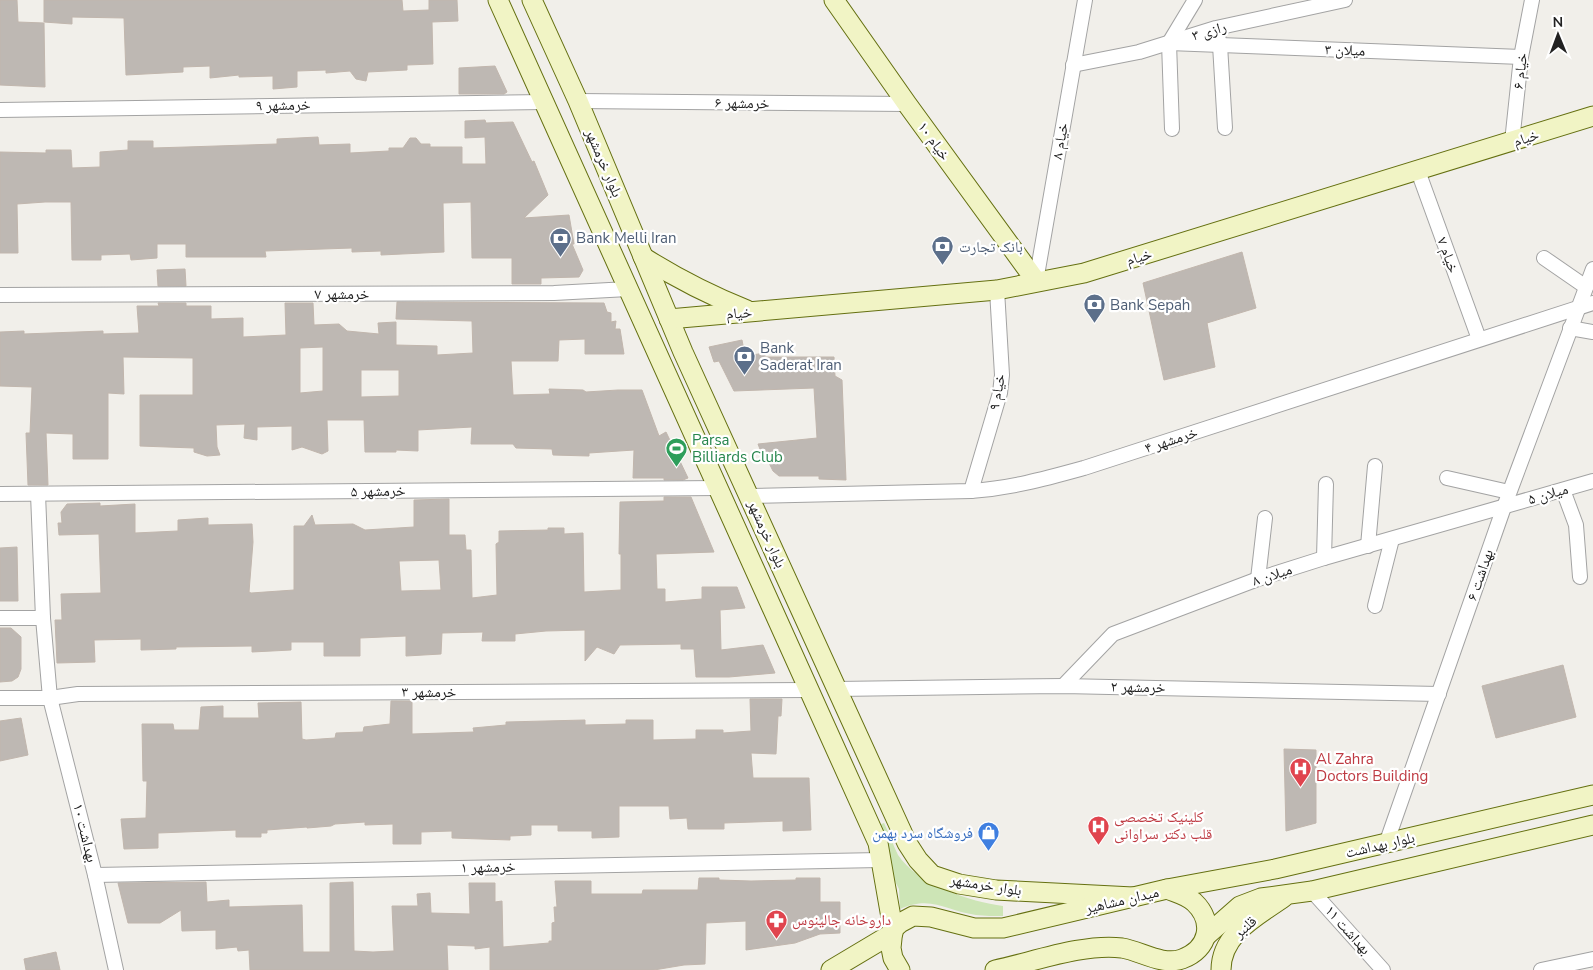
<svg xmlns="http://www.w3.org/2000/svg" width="1593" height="970" font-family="'Nunito Sans','Noto Naskh Arabic',sans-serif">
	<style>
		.grass { fill: #cde5b6 }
		.building { fill: #beb8b3; stroke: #c1b6ad; fill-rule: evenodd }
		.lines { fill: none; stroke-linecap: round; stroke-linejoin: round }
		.street-casing { stroke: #a3a3a3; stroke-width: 16 }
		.secondary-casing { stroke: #657011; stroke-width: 21 }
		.street { stroke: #fff; stroke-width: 14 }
		.secondary { stroke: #f1f4c5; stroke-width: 19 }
		.labels { text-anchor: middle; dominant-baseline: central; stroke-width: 4.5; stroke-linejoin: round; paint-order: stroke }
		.street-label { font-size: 15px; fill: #222; stroke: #fff }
		.service-label { font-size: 15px; fill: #4e5e75; stroke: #fff; text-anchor: start }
		.leisure-label { font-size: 15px; fill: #27864d; stroke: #fff; text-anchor: start }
		.health-label { font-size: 15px; fill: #be3a42; stroke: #fff; text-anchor: start }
		.shop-label { font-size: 15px; fill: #366cbe; stroke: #fff; text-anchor: end }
	</style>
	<rect width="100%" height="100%" fill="#f1efea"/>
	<!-- grass -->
	<path class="grass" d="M884,823C889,833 893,845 898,855C917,884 971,902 1003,906V916C994,916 985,916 976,915C945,911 933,895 900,909L899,889L888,868L879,825Z"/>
	<!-- building -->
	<g class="building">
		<path d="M0,0H17L18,22L44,23L45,87L0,85Z"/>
		<path d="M44,0H402L403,11L429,10V0H457L458,21L432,22L433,64L407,65V70L368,72L366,81L356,79L350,71L326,73V70L297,71V87L273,89V76L239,77V75L210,78V66L183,67V72L126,75L124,18L72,17V24L44,22Z"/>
		<path d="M495,66L507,92L504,94H459V68Z"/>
		<path d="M485,120L486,123L513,122L532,162L534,161L548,195L524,218L569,215L574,244H572L583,270L579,277L541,278V284H512V258H472L471,202L443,203L444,252L381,255V251L352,252V248L265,251L266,257H186V244H157V258L131,260L130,254L101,255V260H72L71,202H45L17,204L18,253H0V152L46,153V150H71L72,168L100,167V152L128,150V141H153V148L186,147L277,144V139L318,137L319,145L350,144V153L389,151V148H403L410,138H416L421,144H430V147H462V164H486L485,137L465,138V121Z"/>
		<path d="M1242,252L1256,308L1207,323L1215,367L1164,380L1143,283Z"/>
		<path d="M185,269L186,286H158L157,270Z"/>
		<path d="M397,302L604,303L607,312L611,313V322L616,321L615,329H620L624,354H585V339L559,340L558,361H511L513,395L550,394L549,389L583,390L586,392L618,390H642L659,436L666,432L688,478L683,480H664V478H633L634,450L589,453V456L553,455L552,449L516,448L513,444H471L472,427L418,430V451L396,450V452H365L364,420H327L328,451L322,454L302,447L292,450V426L257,427V440L244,438L245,424L216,425L217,447L220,455L207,456L194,452V448L140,446V395H193V358L123,357L124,394L108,393V459H73V434L46,433L48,485H28L26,433H30L32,387L0,386V332L24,331V334L103,331V334L139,333L137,306H159L158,303H186V306H211V319L243,318V337L286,335L285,303H313L314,325L339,324L347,331L379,334L378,323L396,322V345L437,346V355L473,353L472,321L396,319ZM323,347V391L300,393V348ZM361,370H399V396L361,397Z"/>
		<path d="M742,340L745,356L765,353V357H834L835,376L842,380L846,480L819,479V476H779L773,471L766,457H763L758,444L817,438L814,388L734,391L719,361L714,362L709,347Z"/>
		<path d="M664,497H691L714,552L656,554L657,589H665V602L702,599V587H737L745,608L720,610L721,650L763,645L775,673L729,677H696L694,649H681V644L620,645L614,654L597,647L585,661V630L546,631L515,634V641H482L483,632L442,633L441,654L406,656V636L360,638V656H324V642H291V650L252,652V646L176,647V649L141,650V639L94,640L95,662L57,663L55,620H62L61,594L101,593L99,534L59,535L58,523H62L61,512L67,504L100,503V506L135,504V533L178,531V520L208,518V525L252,524L253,542L249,592L251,593L294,590V526H304L312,515L315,525L353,524L365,530L414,527V500L449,499V535H465L466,550H471L472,598L497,595L496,544L499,542V531L548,530V528H564V534L583,533L584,592L621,590V554H619L620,502L664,501ZM439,560L441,590L401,591L399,561Z"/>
		<path d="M17,547L18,601H0V548Z"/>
		<path d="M0,628H11L21,637V669L18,677L12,681L0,682Z"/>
		<path d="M1563,665L1576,717L1496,738L1482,686Z"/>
		<path d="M750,699H782L781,716H778L776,754L751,753L753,778H809L811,830L783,831V821L724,823V829H688L687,818L670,819L669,806H619V837L592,838V831H558V825H531V835L510,836V840L452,838V831L421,832V844H393V824L365,825V822L335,824L331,826L307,828V827L267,830V833H261V837H236V830L158,833V848L124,849L121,819L146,818L147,781H143L142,724H173L174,730H199L201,707L223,706V718H259L258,703L301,702L302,739L306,740L335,738L336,733L363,732L364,727L390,724L391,701H412V734L474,732L473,728L506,725V722L585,720V725L626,724V720H653V740L696,739V730H723V733L751,731Z"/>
		<path d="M21,718L28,755L0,761V721Z"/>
		<path d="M1284,749L1316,750V823L1286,831Z"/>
		<path d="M699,878H719V880L751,881L796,880V878H820V902H840V933L820,934L795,943L746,950V921L706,923L705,964L684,965L654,970H490V947L475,949V946L447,945L448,970H250L249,950L238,951L237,947L216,949V930L182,931L181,910L160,923H128L118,883L206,882L207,902L229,900V907L302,905L303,952H330V883L353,882L354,951L373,952L394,951L392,906H418L417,894L430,893L431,913L470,914L469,883H495V902L502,901L503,947L549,943V941H552V923L555,922L554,907H557L555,881H591V894H642L643,890H698Z"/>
		<path d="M56,952L60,970H26L24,959Z"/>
	</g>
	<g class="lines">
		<defs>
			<g id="street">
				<path d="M1218,36L1220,45L1225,128"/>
				<path d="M1169,43L1521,57"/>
				<path d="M1169,43L1172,129"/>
				<path d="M1169,43L1195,0"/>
				<path d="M1073,65L1139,52L1216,28L1345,0"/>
				<path d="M578,101L907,104"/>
				<path d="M0,110L544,102"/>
				<path d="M1512,142L1521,57L1532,0"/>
				<path d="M1418,171L1479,339"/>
				<path d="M1544,258L1586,287"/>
				<path d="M1036,281L1085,0"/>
				<path d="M0,295L554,293L628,289"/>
				<path d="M1570,328L1593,332"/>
				<path d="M1447,478L1509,492"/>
				<path d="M1563,490L1576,525L1580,577"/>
				<path d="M971,491L1000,393L1002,375L997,290"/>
				<path d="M0,494L718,488"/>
				<path d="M38,494L43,618L50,698L95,875L116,970"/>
				<path d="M750,496L971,491C1012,488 1044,479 1084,468L1593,303"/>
				<path d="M1368,546L1375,466"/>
				<path d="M1324,558L1326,484"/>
				<path d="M1258,579L1265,518"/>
				<path d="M1375,606L1392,539"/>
				<path d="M0,618H43"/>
				<path d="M1063,686L1113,634L1258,579L1324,558L1593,481"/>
				<path d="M836,689L1063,686L1439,694"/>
				<path d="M0,698H50L78,694L808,690"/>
				<path d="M1386,844L1504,507L1593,269"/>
				<path d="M95,875L880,860"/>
				<path d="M1312,891L1383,970"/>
				<path d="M1541,970L1593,959"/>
			</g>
			<g id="secondary">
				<path d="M498,0L878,843L893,929"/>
				<path d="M532,0L578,101L683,352L907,843L918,860L932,875L959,884L996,890L1133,897"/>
				<path d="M834,0L907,104L1036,281"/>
				<path d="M643,257C678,279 709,295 747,310"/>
				<path d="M669,319L997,290L1084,273L1593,116"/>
				<path d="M1167,889L1275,869L1593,795"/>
				<path d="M1207,935L1240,906L1261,898L1312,891L1593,825"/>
				<path d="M831,970L893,933"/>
				<path d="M900,970L893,958L891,948L893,929L900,923L913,916L931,917L974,928H1003L1167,889C1176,893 1186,895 1194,902C1215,922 1209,949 1182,959C1162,966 1141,951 1122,948C1084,943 1033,962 995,970"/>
				<path d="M1221,970C1221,933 1258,916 1284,897"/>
			</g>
		</defs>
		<!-- street casing -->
		<use href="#street" class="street-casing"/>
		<!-- secondary casing -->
		<use href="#secondary" class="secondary-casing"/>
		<!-- street -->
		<use href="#street" class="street"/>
		<!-- secondary -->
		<use href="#secondary" class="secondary"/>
	</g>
	<!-- icons -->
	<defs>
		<symbol id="bank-pin" viewBox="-11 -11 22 30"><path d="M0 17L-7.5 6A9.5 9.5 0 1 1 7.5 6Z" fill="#5c6f8a" stroke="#fff"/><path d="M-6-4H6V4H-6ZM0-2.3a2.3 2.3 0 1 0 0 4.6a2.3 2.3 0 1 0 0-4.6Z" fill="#fff"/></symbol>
		<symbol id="stadium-pin" viewBox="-11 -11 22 30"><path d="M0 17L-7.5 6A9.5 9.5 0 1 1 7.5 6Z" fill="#2e9e5b" stroke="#fff"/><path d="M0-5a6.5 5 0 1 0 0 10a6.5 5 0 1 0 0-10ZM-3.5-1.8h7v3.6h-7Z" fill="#fff"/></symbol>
		<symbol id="hospital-pin" viewBox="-11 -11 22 30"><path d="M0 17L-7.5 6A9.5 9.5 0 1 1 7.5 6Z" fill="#e0444e" stroke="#fff"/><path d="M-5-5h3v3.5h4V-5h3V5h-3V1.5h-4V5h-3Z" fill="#fff"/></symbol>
		<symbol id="shop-pin" viewBox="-11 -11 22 30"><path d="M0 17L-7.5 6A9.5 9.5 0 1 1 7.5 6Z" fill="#3f7fe0" stroke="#fff"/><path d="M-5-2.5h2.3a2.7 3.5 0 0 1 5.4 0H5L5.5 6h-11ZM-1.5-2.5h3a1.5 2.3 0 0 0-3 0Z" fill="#fff"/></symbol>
		<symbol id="pharmacy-pin" viewBox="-11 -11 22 30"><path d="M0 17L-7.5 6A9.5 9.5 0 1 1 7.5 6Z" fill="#e0444e" stroke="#fff"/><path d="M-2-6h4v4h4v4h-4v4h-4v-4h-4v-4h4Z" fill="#fff"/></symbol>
	</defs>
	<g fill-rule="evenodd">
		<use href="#bank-pin" x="548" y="226" width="25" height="34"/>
		<use href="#bank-pin" x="930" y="234" width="25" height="34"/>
		<use href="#bank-pin" x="1082" y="292" width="25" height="34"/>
		<use href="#bank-pin" x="732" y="344" width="25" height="34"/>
		<use href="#stadium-pin" x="664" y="436" width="25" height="34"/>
		<use href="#hospital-pin" x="1288" y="756" width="25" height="34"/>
		<use href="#hospital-pin" x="1086" y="814" width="25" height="34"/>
		<use href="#shop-pin" x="976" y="820" width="25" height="34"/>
		<use href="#pharmacy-pin" x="764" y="908" width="25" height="34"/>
	</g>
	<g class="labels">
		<!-- street labels -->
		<g class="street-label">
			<text transform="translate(1209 31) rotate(-16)">رازی ۳</text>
			<text transform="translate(1345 50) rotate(2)">میلان ۳</text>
			<text transform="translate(1520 71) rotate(-83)">خیام ۶</text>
			<text transform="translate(742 103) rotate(1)">خرمشهر ۶</text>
			<text transform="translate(283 105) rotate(-1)">خرمشهر ۹</text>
			<text transform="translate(1526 138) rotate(-18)">خیام</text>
			<text transform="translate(934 141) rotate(54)">خیام ۱۰</text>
			<text transform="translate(1060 141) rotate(-80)">خیام ۸</text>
			<text transform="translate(604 163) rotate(67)">بلوار خرمشهر</text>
			<text transform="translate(1448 255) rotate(70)">خیام ۷</text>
			<text transform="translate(1139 257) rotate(-17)">خیام</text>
			<text x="342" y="294">خرمشهر ۷</text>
			<text transform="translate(739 313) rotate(-5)">خیام</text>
			<text transform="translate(997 392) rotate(-80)">خیام ۹</text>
			<text transform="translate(1171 440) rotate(-18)">خرمشهر ۴</text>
			<text transform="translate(378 491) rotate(-1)">خرمشهر ۵</text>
			<text transform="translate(1548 494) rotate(-16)">میلان ۵</text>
			<text transform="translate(767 534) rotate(66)">بلوار خرمشهر</text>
			<text transform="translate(1272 575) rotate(-18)">میلان ۸</text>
			<text transform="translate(1480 575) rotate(-71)">بهداشت ۶</text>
			<text transform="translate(1138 687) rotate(1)">خرمشهر ۲</text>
			<text x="429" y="692">خرمشهر ۳</text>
			<text transform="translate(85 833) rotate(76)">بهداشت ۱۰</text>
			<text transform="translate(1380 845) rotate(-13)">بلوار بهداشت</text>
			<text transform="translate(488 867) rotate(-1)">خرمشهر ۱</text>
			<text transform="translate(986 885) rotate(9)">بلوار خرمشهر</text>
			<text transform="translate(1122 900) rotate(-13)">میدان مشاهیر</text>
			<text transform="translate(1245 927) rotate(-42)">قلنبر</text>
			<text transform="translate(1348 930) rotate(48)">بهداشت ۱۱</text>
		</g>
		<!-- service labels -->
		<g class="service-label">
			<text x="576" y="238">Bank Melli Iran</text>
			<text x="959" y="247">بانک تجارت</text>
			<text x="1110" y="305">Bank Sepah</text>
			<text x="760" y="348">Bank<tspan x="760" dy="17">Saderat Iran</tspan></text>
		</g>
		<!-- leisure labels -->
		<g class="leisure-label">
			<text x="692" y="440">Parsa<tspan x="692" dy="17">Billiards Club</tspan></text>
		</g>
		<!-- health labels -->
		<g class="health-label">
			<text x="1316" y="759">Al Zahra<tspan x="1316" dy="17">Doctors Building</tspan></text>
			<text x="1114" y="817">کلینیک تخصصی<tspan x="1114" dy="17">قلب دکتر سراوانی</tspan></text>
			<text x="792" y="920">داروخانه جالینوس</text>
		</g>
		<!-- shop labels -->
		<g class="shop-label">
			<text x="973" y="833">فروشگاه سرد بهمن</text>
		</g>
	</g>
	<!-- north arrow -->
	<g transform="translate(1558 35) rotate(359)" stroke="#ffffff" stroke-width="4" paint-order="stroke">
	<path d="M0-4L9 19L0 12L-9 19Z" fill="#222222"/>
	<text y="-8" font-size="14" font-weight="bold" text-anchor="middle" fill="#222222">N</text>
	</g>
</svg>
